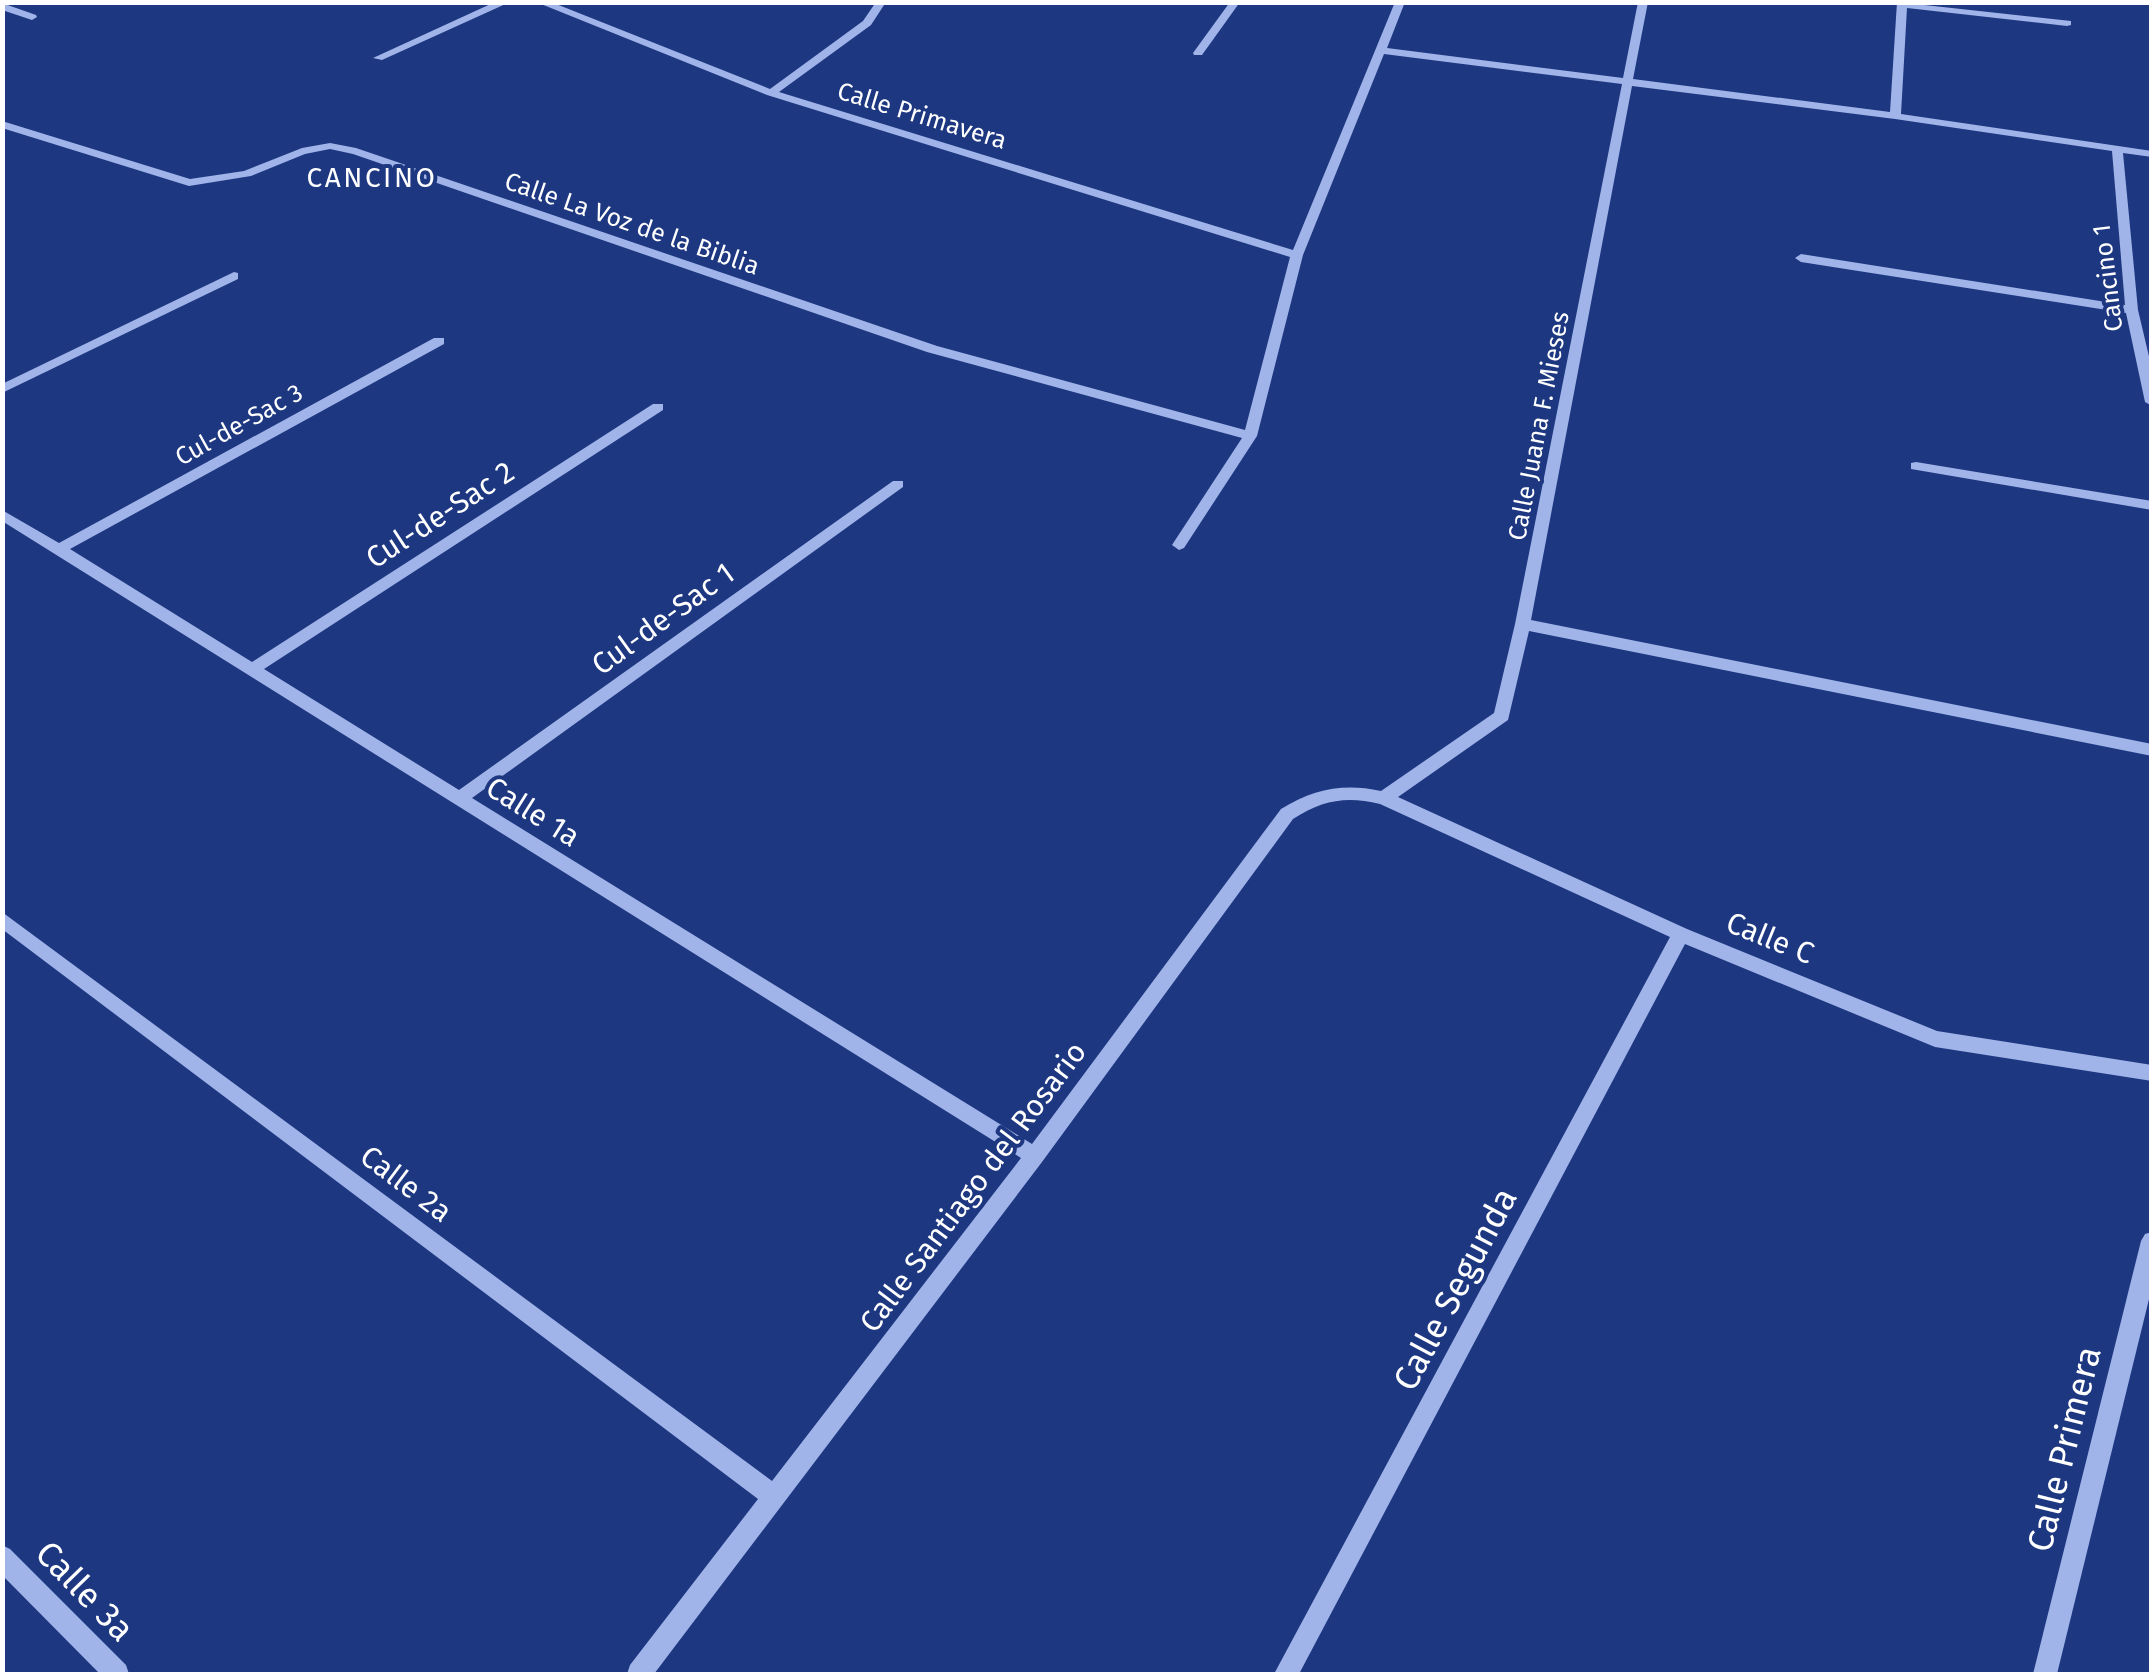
<svg xmlns="http://www.w3.org/2000/svg" width="2154" height="1677" font-family="'Fira Sans',sans-serif">
	<style>
		.lines { fill: none; stroke-linecap: round; stroke-linejoin: round }
		.minor { fill: #a0b4e9; fill-rule: evenodd }
		.labels { text-anchor: middle; dominant-baseline: central; stroke-width: 8; stroke-linejoin: round; paint-order: stroke }
		.far-street-label { font-size: 25px; fill: #fff; stroke: #1d3780 }
		.far-neighbourhood-label { font-size: 28px; letter-spacing: 2.5px; fill: #fff; stroke: #1d3780 }
		.street-label { font-size: 30px; fill: #fff; stroke: #1d3780 }
		.near-street-label { font-size: 35px; fill: #fff; stroke: #1d3780 }
	</style>
	<rect width="100%" height="100%" fill="#1d3780"/>
	<g class="lines">
		<!-- minor -->
		<g class="minor">
			<path d="M495,2H510L382,60L373,58Z"/>
			<path d="M536,2H551L770,89L863,21L876,2H886L871,25L779,92L1293,250L1395,2H1405L1387,48L1623,78L1638,2H1648L1633,79L1890,112L1897,2L2071,21V25L2067,26L1907,8L1901,114L2152,151V157L2123,153L2138,310L2152,369V406L2145,402L2126,313L1801,262L1795,258L1801,254L2125,305L2112,151L1895,119L1632,86L1531,620L2152,744V756L1529,631L1508,720L1398,797L1687,929L1937,1031L2152,1065V1081L1935,1047L1685,944L1299,1674H1274L1670,937L1380,804C1346,796 1323,800 1293,819L1042,1162L654,1674H627L630,1665L758,1499L2,929V912L772,1481L1021,1158L2,521V510L59,543L434,338H444V344L70,549L252,662L653,404H663V410L264,669L459,790L893,481H903V487L472,798L1032,1144L1281,809C1314,789 1343,783 1381,791L1494,713L1515,624L1622,84L1384,54L1303,255L1257,436L1184,548L1179,550L1172,545L1242,438L927,352L353,154L330,149L305,154L251,176L189,186L2,128V121L190,179L244,171L302,148L330,143L356,148L937,346L1245,430L1290,257L767,95Z"/>
			<path d="M1230,2H1240L1202,55H1194L1193,53Z"/>
			<path d="M2,3L36,15L37,17L32,20L2,10Z"/>
			<path d="M234,272L238,273V279L2,393V384Z"/>
			<path d="M1916,462L2152,501V510L1911,469V463Z"/>
			<path d="M2152,1232V1287L2057,1674H2033L2141,1241L2145,1234Z"/>
			<path d="M2,1545L10,1549L126,1665L129,1674H100L2,1575Z"/>
		</g>
	</g>
	<g class="labels">
		<!-- far-street labels -->
		<g class="far-street-label">
			<text transform="translate(922 116) rotate(17)">Calle Primavera</text>
			<text transform="translate(632 224) rotate(19)">Calle La Voz de la Biblia</text>
			<text transform="translate(2108 278) rotate(-97)">Cancino 1</text>
			<text transform="translate(239 425) rotate(-29)">Cul-de-Sac 3</text>
			<text transform="translate(1539 426) rotate(-79)">Calle Juana F. Mieses</text>
		</g>
		<!-- far-neighbourhood labels -->
		<g class="far-neighbourhood-label">
			<text x="372" y="177">CANCINO</text>
		</g>
		<!-- street labels -->
		<g class="street-label">
			<text transform="translate(440 515) rotate(-33)">Cul-de-Sac 2</text>
			<text transform="translate(663 619) rotate(-36)">Cul-de-Sac 1</text>
			<text transform="translate(533 812) rotate(32)">Calle 1a</text>
			<text transform="translate(1770 938) rotate(22)">Calle C</text>
			<text transform="translate(406 1184) rotate(37)">Calle 2a</text>
			<text transform="translate(973 1187) rotate(-53)">Calle Santiago del Rosario</text>
		</g>
		<!-- near-street labels -->
		<g class="near-street-label">
			<text transform="translate(1455 1289) rotate(-62)">Calle Segunda</text>
			<text transform="translate(2064 1449) rotate(-76)">Calle Primera</text>
			<text transform="translate(85 1591) rotate(46)">Calle 3a</text>
		</g>
	</g>
	<!-- border -->
	<rect width="2154" height="1677" fill="none" stroke="#ffffff" stroke-width="10"/>
</svg>
